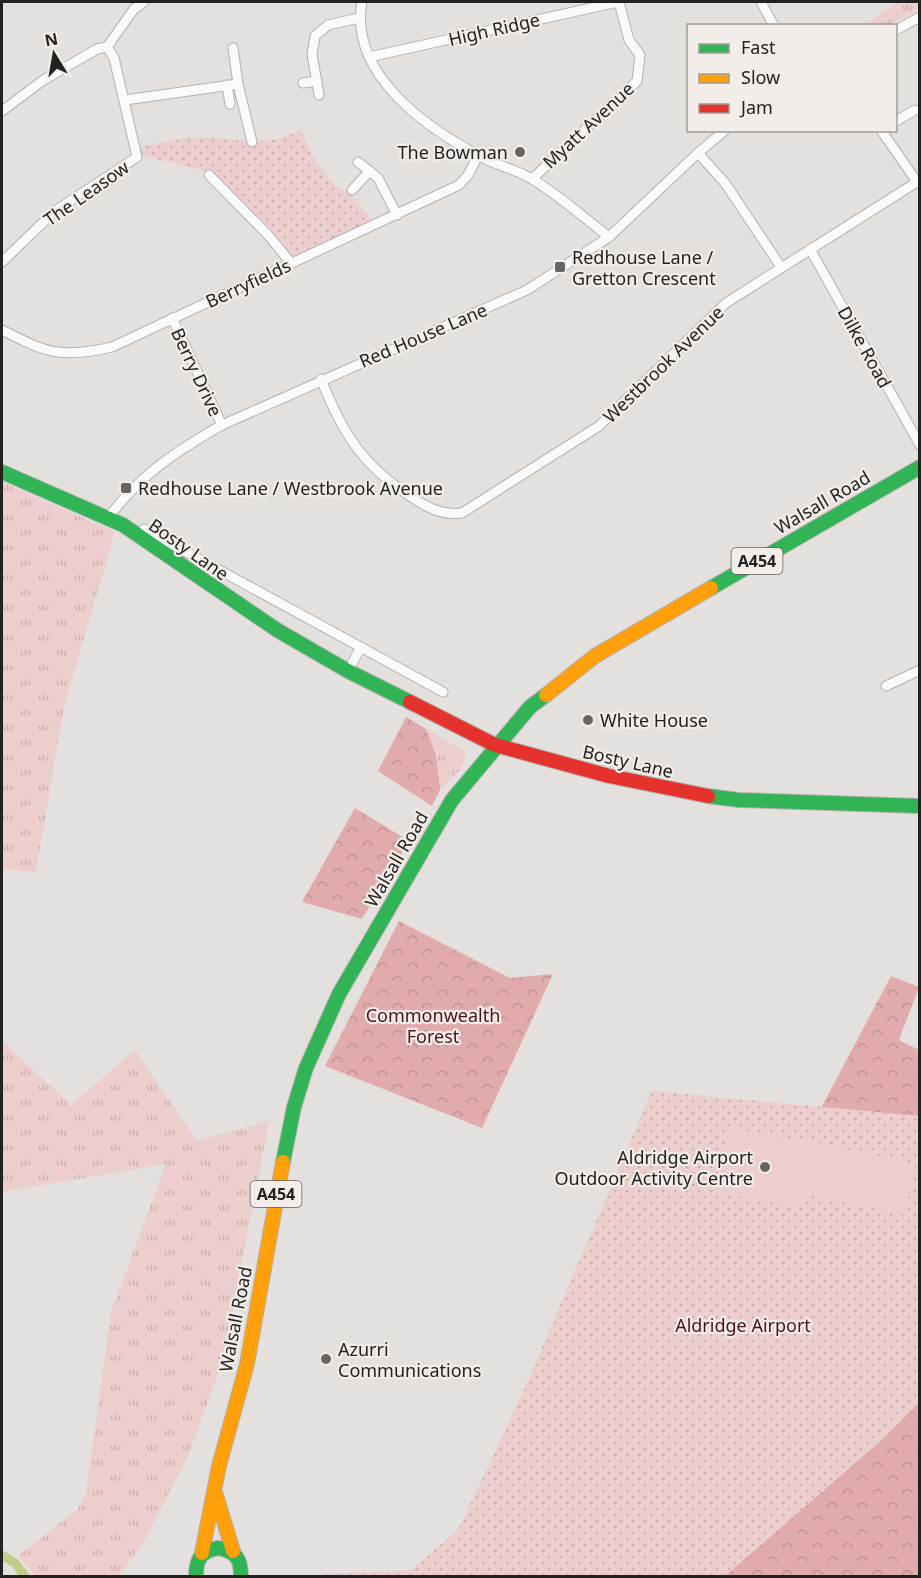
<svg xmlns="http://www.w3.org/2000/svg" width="921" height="1578" font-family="'Noto Sans',sans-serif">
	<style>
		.grass { fill: url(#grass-tufts) }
		.forest { fill: url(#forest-crowns) }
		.park { fill: url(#park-dots) }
		.garden { fill: #edcece }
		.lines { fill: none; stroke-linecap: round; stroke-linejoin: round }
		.canal { stroke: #c1cc89; stroke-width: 9 }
		.street-casing { stroke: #b3b1af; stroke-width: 11 }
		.fast-casing { stroke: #b3b1af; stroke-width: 16 }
		.slow-casing { stroke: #b3b1af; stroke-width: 16 }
		.jam-casing { stroke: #b3b1af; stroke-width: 16 }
		.street { stroke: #fbfafa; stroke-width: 9 }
		.fast { stroke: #30b455; stroke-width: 14 }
		.slow { stroke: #ff9f0a; stroke-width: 14 }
		.jam { stroke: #e5322d; stroke-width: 14 }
		.poi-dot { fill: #676462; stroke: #f2ede8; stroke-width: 2 }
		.labels { text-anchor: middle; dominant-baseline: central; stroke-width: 4.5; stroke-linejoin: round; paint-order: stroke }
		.shield { fill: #f2ede8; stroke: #625f5c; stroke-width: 1.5 }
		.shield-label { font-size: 16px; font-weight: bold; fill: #242220 }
		.street-label { font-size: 18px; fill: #242220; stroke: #f2ede8 }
		.poi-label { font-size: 18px; fill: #242220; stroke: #f2ede8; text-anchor: start }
		.park-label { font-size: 18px; fill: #4e111b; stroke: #f2ede8 }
	</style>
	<defs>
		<pattern id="grass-tufts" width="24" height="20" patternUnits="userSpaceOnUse" patternTransform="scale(1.5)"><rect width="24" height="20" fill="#edcece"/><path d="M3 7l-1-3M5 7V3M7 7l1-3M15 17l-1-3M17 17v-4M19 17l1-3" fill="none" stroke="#cbb1b1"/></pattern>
		<pattern id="forest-crowns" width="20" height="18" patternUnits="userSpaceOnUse" patternTransform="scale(1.5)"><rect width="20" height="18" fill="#e1aaad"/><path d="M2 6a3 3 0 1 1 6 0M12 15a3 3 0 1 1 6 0" fill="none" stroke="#c19295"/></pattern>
		<pattern id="park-dots" width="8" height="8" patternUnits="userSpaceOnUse" patternTransform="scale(1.5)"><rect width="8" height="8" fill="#edcece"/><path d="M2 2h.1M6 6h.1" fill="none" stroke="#cbb1b1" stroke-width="1.8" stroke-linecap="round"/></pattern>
	</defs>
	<rect width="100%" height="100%" fill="#e3e0dd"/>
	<!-- grass -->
	<g class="grass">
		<path d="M897,2H919V9L888,25H865Z"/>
		<path d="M2,482L115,532L64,706L36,872L2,869Z"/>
		<path d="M426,729L465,751C467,767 450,780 439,791L436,755Z"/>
		<path d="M2,1041L71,1105L135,1050L197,1141L269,1121L224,1357L188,1456L143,1543L119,1576H35L18,1556L78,1509L86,1493L111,1312L166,1164L2,1192Z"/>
	</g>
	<!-- forest -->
	<g class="forest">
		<path d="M406,717L426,729L436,755L440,790L432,806L378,771Z"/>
		<path d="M355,808L409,841L362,919L302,902Z"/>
		<path d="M399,921L510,978L553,974L482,1128L325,1066Z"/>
		<path d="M891,976L919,987L899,1040L919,1050V1116L821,1108Z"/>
		<path d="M919,1403V1576H725L878,1443Z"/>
	</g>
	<!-- park -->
	<g class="park">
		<path d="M300,130L316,162L335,185L350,194L373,221L294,259L273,232L214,173L140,155V147C159,144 180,137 200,137C237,137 264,150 300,130Z"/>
		<path d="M652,1091L919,1116V1403L878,1443L725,1576H289L411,1570L458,1530L524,1390Z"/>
	</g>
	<!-- garden -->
	<path class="garden" d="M730,1129L813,1142L915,1164L905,1215L804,1194L801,1207L716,1192Z"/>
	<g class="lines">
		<!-- canal -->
		<path class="canal" d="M2,1555L15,1563L25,1576"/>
		<defs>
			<g id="street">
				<path d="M362,2C349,72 423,126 478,155C495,165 515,169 532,179C559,195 584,218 609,237"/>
				<path d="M761,2L774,26"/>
				<path d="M896,30L920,17"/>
				<path d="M107,47L134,9L144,2"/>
				<path d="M233,48L238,84"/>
				<path d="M369,57L618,2"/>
				<path d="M303,83L317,81"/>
				<path d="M227,85L230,104"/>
				<path d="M319,95L312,54L315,36L328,25L359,18"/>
				<path d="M125,100L238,84L252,142"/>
				<path d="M2,111L42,81L97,49L107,47"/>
				<path d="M896,121L915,110"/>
				<path d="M881,130L917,182"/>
				<path d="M698,153L725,183L781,267"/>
				<path d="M358,162L378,178L397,215"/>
				<path d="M209,175L268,235L291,263"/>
				<path d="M532,179L637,81L640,55L629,40L619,2"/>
				<path d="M352,190L370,171"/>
				<path d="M810,249L920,445"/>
				<path d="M2,262L55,211L137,157L114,58L107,47"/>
				<path d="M172,318L222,425"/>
				<path d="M2,330C47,353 61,359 112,347L459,185L468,175L478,156"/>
				<path d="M321,379C342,432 361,464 410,496C426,507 442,516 462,513L599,426L726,303L920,180"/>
				<path d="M108,518C141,474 175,452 222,425L527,290L609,237L698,153L725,130"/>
				<path d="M144,529L443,692"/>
				<path d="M348,671L361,647"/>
				<path d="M886,686L920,670"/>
			</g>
			<g id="fast">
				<path d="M2,472L123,525L277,630L348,671L410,702"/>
				<path d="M711,588L920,467"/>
				<path d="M708,796L739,800L920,806"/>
				<path d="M283,1162L294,1107L306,1068L339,994L452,800L530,707L546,695"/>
				<path d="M196,1576C196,1559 201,1551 218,1548C236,1551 241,1559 241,1576"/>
			</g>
			<g id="slow">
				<path d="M546,695L595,656L711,588"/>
				<path d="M216,1495L233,1551"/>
				<path d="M202,1553L219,1466L247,1364L283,1162"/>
			</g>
			<path id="jam" d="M410,702L495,745L609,776L708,796"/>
		</defs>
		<!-- street casing -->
		<use href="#street" class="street-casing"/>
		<!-- fast casing -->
		<use href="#fast" class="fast-casing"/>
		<!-- slow casing -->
		<use href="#slow" class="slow-casing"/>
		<!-- jam casing -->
		<use href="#jam" class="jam-casing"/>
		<!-- street -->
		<use href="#street" class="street"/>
		<!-- fast -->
		<use href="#fast" class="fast"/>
		<!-- slow -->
		<use href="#slow" class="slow"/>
		<!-- jam -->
		<use href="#jam" class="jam"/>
	</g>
	<!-- markers -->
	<g class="poi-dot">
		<circle cx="520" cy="152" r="6"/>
		<rect x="554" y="261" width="12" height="12" rx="3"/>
		<rect x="120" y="482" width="12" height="12" rx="3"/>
		<circle cx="588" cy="720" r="6"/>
		<circle cx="765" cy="1167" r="6"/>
		<circle cx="326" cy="1359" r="6"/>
	</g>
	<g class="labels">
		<!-- shield labels -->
		<g class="shield">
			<rect x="731.5" y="548" width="51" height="26" rx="4.5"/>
			<rect x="250.5" y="1181" width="51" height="26" rx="4.5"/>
		</g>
		<g class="shield-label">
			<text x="757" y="561">A454</text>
			<text x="276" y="1194">A454</text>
		</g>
		<!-- street labels -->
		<g class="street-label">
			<text transform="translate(494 29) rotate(-13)">High Ridge</text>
			<text transform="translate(588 125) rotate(-43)">Myatt Avenue</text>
			<text transform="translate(86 193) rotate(-35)">The Leasow</text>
			<text transform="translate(248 283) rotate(-25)">Berryfields</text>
			<text transform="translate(423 335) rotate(-23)">Red House Lane</text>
			<text transform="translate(865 347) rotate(61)">Dilke Road</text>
			<text transform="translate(663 364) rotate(-44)">Westbrook Avenue</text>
			<text transform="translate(197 372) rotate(65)">Berry Drive</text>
			<text transform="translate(822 502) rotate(-30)">Walsall Road</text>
			<text transform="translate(189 549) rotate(35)">Bosty Lane</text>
			<text transform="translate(628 761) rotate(13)">Bosty Lane</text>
			<text transform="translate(396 859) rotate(-60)">Walsall Road</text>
			<text transform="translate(235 1319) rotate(-79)">Walsall Road</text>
		</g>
		<!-- poi labels -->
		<g class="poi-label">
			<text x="508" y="152" text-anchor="end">The Bowman</text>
			<text x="572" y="257">Redhouse Lane /<tspan x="572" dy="21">Gretton Crescent</tspan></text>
			<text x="138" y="488">Redhouse Lane / Westbrook Avenue</text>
			<text x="600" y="720">White House</text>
			<text x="753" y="1157" text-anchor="end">Aldridge Airport<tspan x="753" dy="21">Outdoor Activity Centre</tspan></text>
			<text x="338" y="1349">Azurri<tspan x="338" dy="21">Communications</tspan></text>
		</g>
		<!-- park labels -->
		<g class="park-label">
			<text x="433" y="1015">Commonwealth<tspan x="433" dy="21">Forest</tspan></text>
			<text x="743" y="1325">Aldridge Airport</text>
		</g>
	</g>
	<!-- border -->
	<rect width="921" height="1578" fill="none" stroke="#242220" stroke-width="6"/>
	<!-- legend -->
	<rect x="687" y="24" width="210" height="108" fill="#f2ede8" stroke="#a09c98" stroke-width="1.5"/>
	<rect x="699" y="44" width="30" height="9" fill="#30b455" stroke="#a09c98" stroke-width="1.5"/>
	<text x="741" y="54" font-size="18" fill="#242220">Fast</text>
	<rect x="699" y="74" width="30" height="9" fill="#ff9f0a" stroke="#a09c98" stroke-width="1.5"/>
	<text x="741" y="84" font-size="18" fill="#242220">Slow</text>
	<rect x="699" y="104" width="30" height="9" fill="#e5322d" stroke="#a09c98" stroke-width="1.5"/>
	<text x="741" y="114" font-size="18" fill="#242220">Jam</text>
	<!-- north arrow -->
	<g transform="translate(54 54) rotate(349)" stroke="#f2ede8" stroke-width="4.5" paint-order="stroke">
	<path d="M0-4.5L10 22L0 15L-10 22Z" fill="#242220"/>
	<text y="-9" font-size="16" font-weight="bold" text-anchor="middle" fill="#242220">N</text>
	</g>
</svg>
